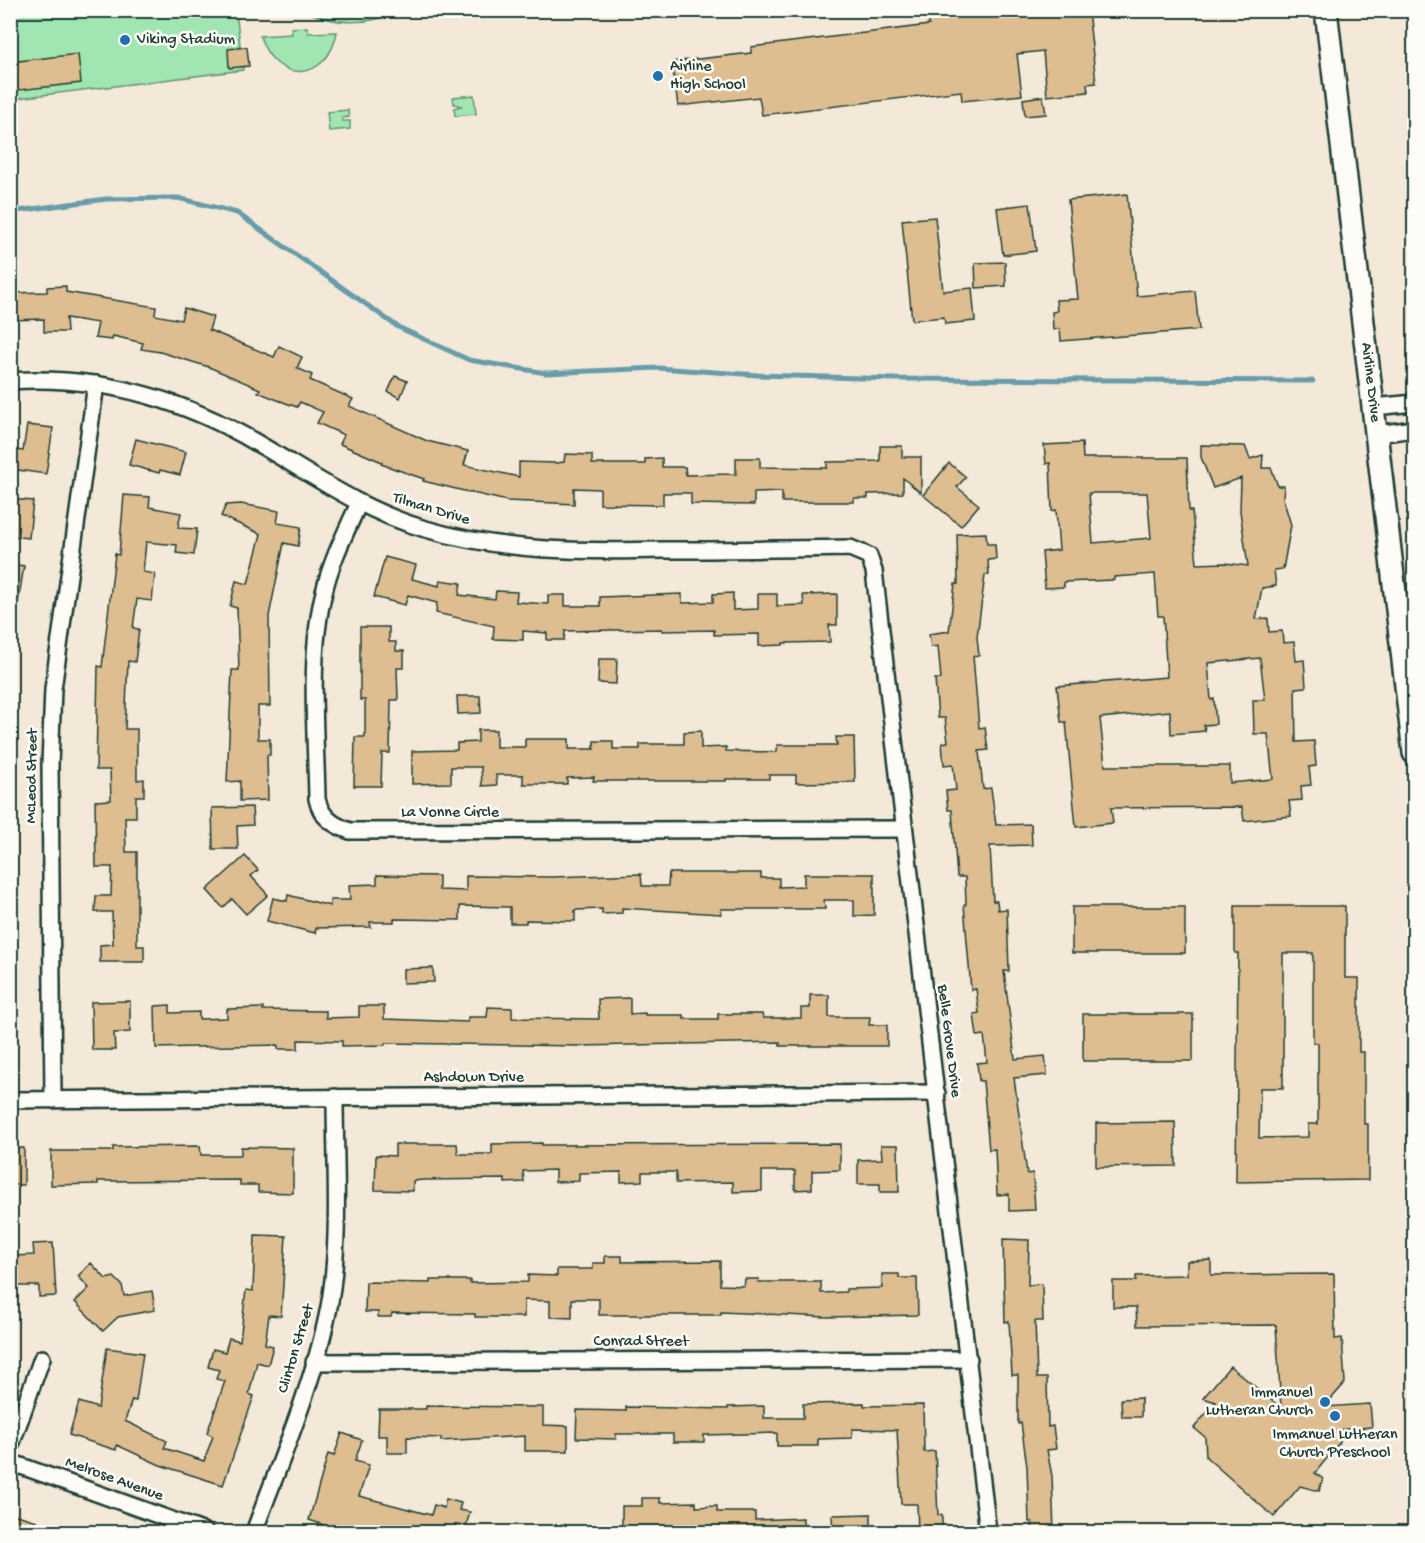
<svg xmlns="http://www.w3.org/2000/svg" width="1425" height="1543" font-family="'Gochi Hand',sans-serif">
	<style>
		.green { fill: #a1e6b2; stroke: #609273; stroke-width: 1.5 }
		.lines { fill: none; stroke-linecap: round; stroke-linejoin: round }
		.stream { stroke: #679caa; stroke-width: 5 }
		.building { fill: #debe91; stroke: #1f3d34; stroke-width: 1.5; fill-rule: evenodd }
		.street-casing { stroke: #1f3d34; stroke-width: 20 }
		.secondary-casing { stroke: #1f3d34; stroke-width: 26 }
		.street { stroke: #fdfcf7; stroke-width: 15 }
		.secondary { stroke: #fdfcf7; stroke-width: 21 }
		.poi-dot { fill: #1f6fb2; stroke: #fdfcf7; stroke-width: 2 }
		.labels { text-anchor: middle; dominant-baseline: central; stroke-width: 5; stroke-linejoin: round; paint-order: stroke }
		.poi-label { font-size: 16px; fill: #1f3d34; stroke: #fdfcf7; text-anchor: start }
		.street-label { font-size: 16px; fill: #1f3d34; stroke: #fdfcf7 }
	</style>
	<rect width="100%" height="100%" fill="#f4e9d8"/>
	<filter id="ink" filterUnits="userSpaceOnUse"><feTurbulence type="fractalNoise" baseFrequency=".0167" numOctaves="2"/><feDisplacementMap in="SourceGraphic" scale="12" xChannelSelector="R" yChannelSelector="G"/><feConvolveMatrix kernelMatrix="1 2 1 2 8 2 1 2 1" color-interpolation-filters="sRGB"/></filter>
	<g filter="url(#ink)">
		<!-- green -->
		<g class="green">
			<path d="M10,11H236L243,70L11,99Z"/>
			<path d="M306,11H400C370,25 336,26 306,11Z"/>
			<path d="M307,27L308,33L337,32C328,83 275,85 260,36L292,34L291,28Z"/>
			<path d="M474,95L476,114L455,116L454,108L461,106L454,104L453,97Z"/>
			<path d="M348,110L349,117L342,118V121H350V129L329,131L327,112Z"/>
		</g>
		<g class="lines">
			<!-- stream -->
			<path class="stream" d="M10,212L106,199L178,198L237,213L398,327L469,360L546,373L658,368L758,375L895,379L1313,381"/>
		</g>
		<!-- building -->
		<g class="building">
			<path d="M940,10H1088L1096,83L1087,84L1088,92L1047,96L1043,51L1017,54L1022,95L962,101L961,91L762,115L759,97L678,106L672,62L751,53V47L929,25L928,12Z"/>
			<path d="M247,47L249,66L229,68L228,49Z"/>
			<path d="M78,54L81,83L10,91V62Z"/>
			<path d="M1043,96L1046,114L1025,116L1023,99Z"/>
			<path d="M1127,194L1137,296L1195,291L1199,330L1061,341L1060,329L1053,330L1052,312L1057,311L1056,300L1078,299L1068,200Z"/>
			<path d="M1030,204L1036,251L1003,255L997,208Z"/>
			<path d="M935,217L943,291L972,288L975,321L945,324L944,317L912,320L902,220Z"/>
			<path d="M1005,262L1006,286L976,288L975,263Z"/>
			<path d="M66,286V292L156,307L155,315L181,320L184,308L213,317L209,330L274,357L279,346L302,357L297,368L312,375L310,380L353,399L349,406L427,441L468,451L464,465L519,477V462L556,463L564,462L565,454L592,455V464H645V459L662,458V467H685L686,475L736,474V458H760V467L827,468V462L880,461V446H902V457H921V493L903,478V493L868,494V498H854V502H782V492L754,493V505L691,504V493H663V505L600,504V489L574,488V504L555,503L507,501L460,490L423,481L424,479L381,464L382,462L340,444L344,435L317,423L323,412L300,402L297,407L275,399L258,392L260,389L209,367L160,352L141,349L143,343L113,336L112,340L95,338L98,323L66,318L67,332H44V319L10,320V293L47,292V287Z"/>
			<path d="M395,376L407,381L400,398L388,392Z"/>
			<path d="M27,425L53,428L46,474L11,469L14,450L23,451Z"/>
			<path d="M136,439L186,452L180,475L160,470L159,473L129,465Z"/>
			<path d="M1082,443L1083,458H1187L1189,511H1192L1197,564L1225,563L1248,566L1240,511L1241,478L1213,488L1201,457V445L1245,446L1250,459L1263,455L1262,468H1271L1278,486H1284L1283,498L1291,525L1283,569L1274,570L1276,586L1262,588L1256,619L1268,618L1269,632L1282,631L1283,643L1294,642L1296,661L1304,660L1306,687L1295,688L1296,742L1314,741L1316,766L1309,767L1311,785L1301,786L1302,800L1289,801L1291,816L1244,821L1242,807L1111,808L1113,823L1076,827L1066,722H1061L1057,686L1167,677L1163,616H1158L1155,574L1114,577V580L1064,582V587L1045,588L1042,552L1059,550L1056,510L1052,511L1050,463L1046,464L1044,445ZM1089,493H1147L1151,538L1093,543ZM1260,658L1265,700H1253L1254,734H1268L1273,779L1230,783V766H1105L1100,718L1170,711L1171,734L1205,731L1204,725L1216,724L1214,699L1211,700L1208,663Z"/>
			<path d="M949,463L966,477L957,487L979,505L961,526L923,495Z"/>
			<path d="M124,495L150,497L149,507L181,513L178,528L197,529L194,555L176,553L177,545L146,542L143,572L155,574L152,601L137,599L133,628L139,629L135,662L128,661L125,729H137V780L144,779V796H136V817H125L126,852H137V946H144V962H100V945L113,944L112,912H95L96,896H111L112,867H96L95,801L111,800L110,770H96L98,666L102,667L115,554L119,555Z"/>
			<path d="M10,499L33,501L29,538L10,536Z"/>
			<path d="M241,504L279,511L277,523L301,527L298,546L284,543L269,616L270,706H258V739H270V755H267L268,800L240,801V781L227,782L232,670H239L237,608L230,606L236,581L248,584L261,534L221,516L226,505Z"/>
			<path d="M986,533L987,544H995L996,559L988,560L989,575H985L977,637L979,656H973L979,728L985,727L988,750L979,751L983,789L991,788L996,825L1031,824L1032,845L990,846L993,901H997L998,910L1007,909L1009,971H1004L1015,1059L1045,1056L1047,1075L1014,1078L1027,1174L1033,1173L1035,1210L1009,1211V1194L997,1195L995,1149L989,1150L983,1081H979L977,1063L987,1062L984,1035L977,1036L974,1014L979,1013L976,989L971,990L964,905L966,904L965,877H957L952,810H948L946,791L956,790L953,764L944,765L942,743L948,742L945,718H938L935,679H941L938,646L931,647L929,634L949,631L955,584H958L957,534Z"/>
			<path d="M385,557L416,565L412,579L439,586L440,580L461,583L459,595L495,599L496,591L517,592L516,602L548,604V595H565V606H600V597L682,594V603L713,602V594L733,593V610L758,609V594H777V606L804,605L803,595L837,594V625H829L830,642L783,643V645L759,646V634L714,635V630L662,631V629L565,631L564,640H547V633L523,631V640L493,639L494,626L436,613L437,603L408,595L405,605L374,597Z"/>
			<path d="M10,564L24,566L18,603H10Z"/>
			<path d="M360,627H389V642H396V651H404V668H397L398,700H391L390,753H382L381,786H354L355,737H365V700H360Z"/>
			<path d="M599,659H617L616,684L598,683Z"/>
			<path d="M457,696H480L481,713L458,714Z"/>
			<path d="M478,730H496V747H525V739H569V749H594V741H613V749H640V744H684V732L701,731V748L726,747V751L777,752V745H837L836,737H854L855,782L796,783V775H769V779H726V781H593L594,777L567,778V784H523V775H496L497,785L482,786L481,767H451V783L412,784V751L457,750V743L478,742Z"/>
			<path d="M252,807L253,825L237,826L238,849H213L212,808Z"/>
			<path d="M245,856L258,870L251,876L268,895L246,914L232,899L223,908L207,890Z"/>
			<path d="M669,873H761V878H779V887L804,886V874H874V915L854,916V900H824L825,909H721V914L622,908V913L602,914V909L575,910V921L526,920V923H510V907L460,906V920L394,919V922H370L371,927L316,928L315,933L267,921L273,898L287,901L288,895L330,906V900H350L349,885L377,884V875L439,876V890L466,891V876L552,877L641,874L642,886H668Z"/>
			<path d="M1235,906H1345V978H1359V1052H1364V1124H1368V1180L1236,1182L1238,953H1235ZM1283,953H1313V1043H1318V1124H1308V1137L1259,1138L1260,1088H1283Z"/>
			<rect x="1072" y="907" width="113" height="46"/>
			<path d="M433,968L434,982L403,983V969Z"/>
			<path d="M810,995H829V1017H870L869,1025H887V1046H780V1042L580,1046L385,1043V1045L342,1046V1041L298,1040V1049H278V1045L156,1048L155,1006L170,1005V1013L199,1012V1019L227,1018V1009L263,1008V1010L326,1011V1018L359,1017V1006H384V1019L468,1022V1017H487L488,1007L512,1008V1018L599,1019L598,999L630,998V1014L645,1013V1015H684V1019H718V1014H762L763,1018H801V1008H810Z"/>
			<path d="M130,1001V1032L114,1033L115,1050H92L91,1002Z"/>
			<rect x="1083" y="1014" width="110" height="47"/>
			<path d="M1175,1122L1176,1166L1096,1167V1123Z"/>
			<path d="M542,1143V1145L840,1144V1170L812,1171V1189L795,1190V1171H762V1191L733,1192V1182L676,1183V1172H642V1181L621,1182V1172L579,1173V1181L555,1182V1170L523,1171L524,1182L505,1183V1179L423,1180L413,1181V1191L375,1190L376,1155L395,1156V1144H457L458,1154H492V1144Z"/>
			<path d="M881,1145H898L899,1192H880V1184H858V1160L882,1159Z"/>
			<path d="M200,1146L201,1155H241V1147L293,1148V1193L258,1192V1185H240V1180L98,1181V1184L51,1185V1151H113V1147Z"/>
			<rect x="10" y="1148" width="14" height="37"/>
			<path d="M255,1235L286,1236L281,1316L269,1315L265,1344L273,1346L268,1365L257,1362L249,1394L254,1396L223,1485L160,1465L117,1445L116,1450L69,1435L79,1402L98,1408L107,1348L143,1353L136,1401L132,1400L125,1421L167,1441L164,1448L204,1461L213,1436L207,1433L225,1381L216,1379L219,1370L208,1367L213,1349L225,1352L229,1338L240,1341L246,1290L253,1291Z"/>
			<path d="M1003,1239L1029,1240L1028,1285L1042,1284L1043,1321H1035L1037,1378H1047L1048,1427L1053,1426L1056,1449L1047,1450L1052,1476L1054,1533H1032V1522H1029L1027,1467L1021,1423L1018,1424V1375H1012L1009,1321L1005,1322Z"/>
			<path d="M53,1243L56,1296L39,1297V1286H17L15,1256L34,1255L33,1244Z"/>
			<path d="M605,1256H622V1262L720,1261V1285L744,1286L745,1279H759L758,1282H821V1293L846,1292V1289L882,1288V1274H899V1278H917L918,1315L827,1317L721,1312V1315H599V1299H572V1318L550,1317V1301L524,1300V1317H475V1314L392,1313L391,1317H378V1312H365L366,1282L430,1283V1280H470V1283L528,1282V1275L557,1276V1269H593V1263H605Z"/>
			<path d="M1211,1260V1275L1334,1274L1335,1339L1342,1338L1345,1383L1324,1407L1370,1404L1372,1427L1339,1430L1340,1442L1315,1473L1323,1479L1319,1491L1300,1486L1274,1517L1206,1457L1205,1437L1194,1428L1216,1402L1203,1398L1230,1366L1281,1408L1276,1325L1137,1326L1136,1307H1113V1281H1136V1276L1187,1275V1261Z"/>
			<path d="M91,1263L106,1279L114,1277L122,1285L124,1296L152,1291L155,1310L118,1317L103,1331L75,1302L89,1288L78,1276Z"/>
			<path d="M1141,1398V1417H1122L1121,1399Z"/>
			<path d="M864,1403V1406L923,1405L924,1452L935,1451L938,1515H942V1533H918L917,1504H901L897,1430L852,1429V1438L818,1439V1446H777V1433L704,1435V1442H673V1434H616V1439L576,1438L577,1410L626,1411V1407L728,1409V1407L764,1406V1418H803V1404Z"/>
			<path d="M426,1406L543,1407V1425L568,1426V1451H525V1436L441,1441V1438L407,1437V1453H387V1436H378L379,1409H426Z"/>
			<path d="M342,1433L362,1440L355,1461L369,1465L359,1496L431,1515L434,1505L444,1508L446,1499L461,1503L459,1510L470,1512L464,1533H348L309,1520L328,1454L334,1456Z"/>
			<path d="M642,1498H660V1503L696,1502V1507L717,1506V1512H755V1520L803,1518V1533L622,1531V1506H642Z"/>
			<path d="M10,1513L37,1521L33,1533H10Z"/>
			<path d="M871,1514V1533H833L832,1515Z"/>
		</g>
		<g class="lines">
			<defs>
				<g id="street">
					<path d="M10,381C98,375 182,399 257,443C311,474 361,510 422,528C502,552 581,552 664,550C726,550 788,549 850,548L869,556L874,571L988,1532"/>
					<path d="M1374,407L1414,403"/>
					<path d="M1377,434L1414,429"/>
					<path d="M359,503C346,532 331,561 324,592C308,656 316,734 317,799C321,817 333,825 350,831L904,829"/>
					<path d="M10,1100L937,1093"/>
					<path d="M53,1100L50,765L53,689L96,384"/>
					<path d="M314,1362L969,1359"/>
					<path d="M10,1448L42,1358"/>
					<path d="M10,1462L205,1532"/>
					<path d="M254,1532C280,1462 315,1380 329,1307C341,1243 335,1162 335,1097"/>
				</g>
				<g id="secondary">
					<path id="s1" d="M1326,10L1414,753"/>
				</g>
			</defs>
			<!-- street casing -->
			<use href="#street" class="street-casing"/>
			<!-- secondary casing -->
			<use href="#secondary" class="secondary-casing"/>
			<!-- street -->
			<use href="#street" class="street"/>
			<!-- secondary -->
			<use href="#secondary" class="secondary"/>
		</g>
	</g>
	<!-- markers -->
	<g class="poi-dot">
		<circle cx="125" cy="40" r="6"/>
		<circle cx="658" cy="76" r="6"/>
		<circle cx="1325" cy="1402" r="6"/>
		<circle cx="1335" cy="1416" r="6"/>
	</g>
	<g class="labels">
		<!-- poi labels -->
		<g class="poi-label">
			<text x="137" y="40">Viking Stadium</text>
			<text x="670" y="67">Airline<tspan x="670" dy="18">High School</tspan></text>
			<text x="1313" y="1393" text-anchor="end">Immanuel<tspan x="1313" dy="18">Lutheran Church</tspan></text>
			<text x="1335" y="1435" text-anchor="middle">Immanuel Lutheran<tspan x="1335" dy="18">Church Preschool</tspan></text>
		</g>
		<!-- street labels -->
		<g class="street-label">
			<text stroke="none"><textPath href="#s1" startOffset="375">Airline Drive</textPath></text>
			<text transform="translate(431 510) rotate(17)">Tilman Drive</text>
			<text transform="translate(33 776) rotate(-89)">McLeod Street</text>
			<text x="450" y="813">La Vonne Circle</text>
			<text transform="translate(948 1041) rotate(83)">Belle Grove Drive</text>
			<text x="474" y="1078">Ashdown Drive</text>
			<text x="641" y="1342">Conrad Street</text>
			<text transform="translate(297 1349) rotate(-73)">Clinton Street</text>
			<text transform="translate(114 1480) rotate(20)">Melrose Avenue</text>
		</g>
	</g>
	<!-- margin -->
	<rect width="1425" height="1543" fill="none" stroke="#fdfcf7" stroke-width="36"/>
	<rect x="18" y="18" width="1389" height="1507" fill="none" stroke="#1f3d34" stroke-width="2" filter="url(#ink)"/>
</svg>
